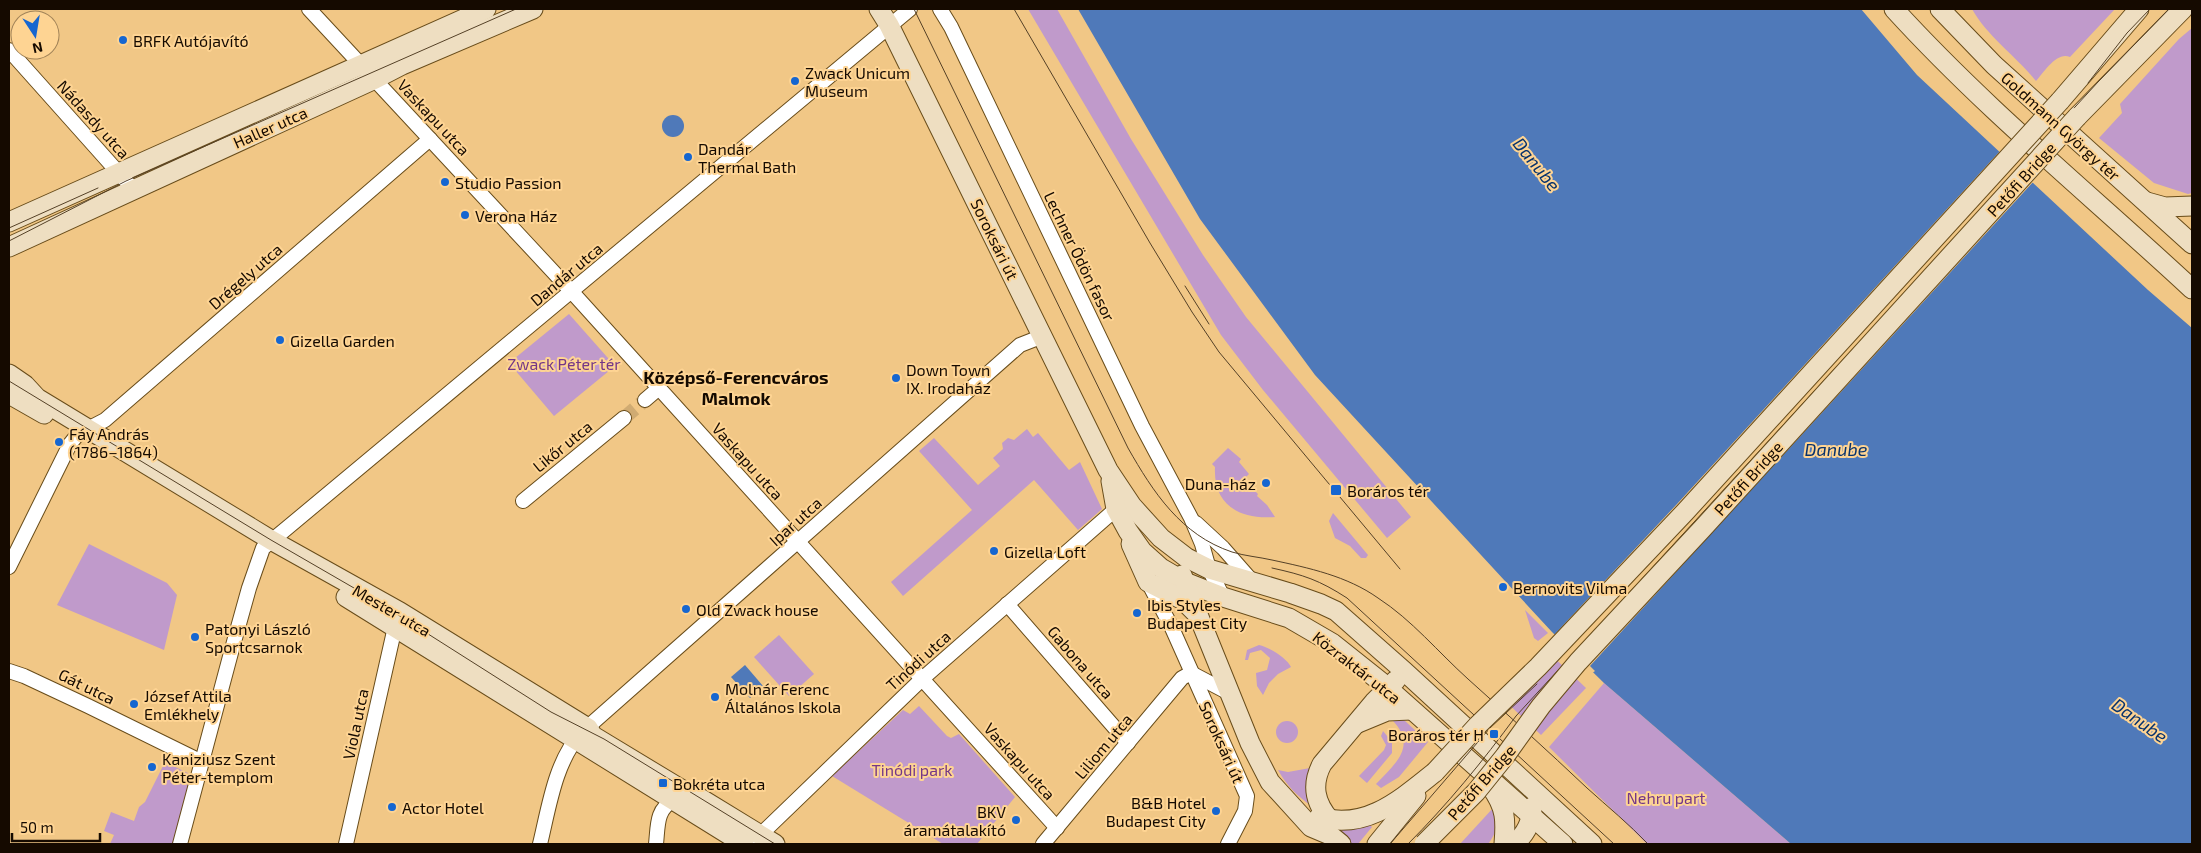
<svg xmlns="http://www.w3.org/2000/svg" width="2201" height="853" font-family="'Exo 2',sans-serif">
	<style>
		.green { fill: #c09acb }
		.water { fill: #4f79b9 }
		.pier { fill: #f1c786 }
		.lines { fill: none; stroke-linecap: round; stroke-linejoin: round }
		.street-tunnel { stroke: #d0ab72; stroke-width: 14; stroke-dasharray: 14 7; stroke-linecap: butt }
		.street-casing { stroke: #684c1a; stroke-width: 16 }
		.secondary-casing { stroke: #684c1a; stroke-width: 21 }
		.street { stroke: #fff; stroke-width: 14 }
		.secondary { stroke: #eedec1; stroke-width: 19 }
		.tram { stroke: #554127; stroke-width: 1 }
		.secondary-bridge-casing { stroke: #684c1a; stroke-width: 21; stroke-linecap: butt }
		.secondary-bridge { stroke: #eedec1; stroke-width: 19 }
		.poi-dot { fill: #1666d0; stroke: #fed493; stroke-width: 2 }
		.labels { text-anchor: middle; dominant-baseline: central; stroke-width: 4; stroke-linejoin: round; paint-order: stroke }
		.poi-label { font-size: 16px; fill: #150a00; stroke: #fed493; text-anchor: start }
		.street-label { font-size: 16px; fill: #150a00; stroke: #fed493 }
		.park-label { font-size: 16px; fill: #743787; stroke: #fed493 }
		.water-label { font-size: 18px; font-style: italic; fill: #08336d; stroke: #fed493 }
		.neighbourhood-label { font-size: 18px; font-weight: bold; fill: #150a00; stroke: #fed493 }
	</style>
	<rect width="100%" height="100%" fill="#f1c786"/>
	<!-- green -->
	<g class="green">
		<path d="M1028,9H1057L1131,139L1203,255L1246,317L1411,517L1387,538L1263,390L1221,335Z"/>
		<path d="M1972,9H2115L2070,57C2057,51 2044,72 2036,81C2017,57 1987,36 1972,9Z"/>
		<path d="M2192,28V193L2188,194L2154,183L2099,138L2122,113L2120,104L2179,39Z"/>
		<path d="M569,314L615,366L554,416L509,363Z"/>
		<path d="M1027,429L1033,437L1038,433L1069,470L1080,462L1102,509L1078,530L1034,480L903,596L891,582L972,510L919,451L934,438L978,485L1000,466L993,458L1003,449L1002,443L1008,438L1014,440Z"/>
		<path d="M1228,448L1241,459L1239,462L1249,474L1245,478L1254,488L1253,489L1258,494L1257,496L1267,505L1275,517C1240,520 1213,505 1215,467L1212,464Z"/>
		<path d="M1333,513L1368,555L1366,558H1361L1350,546L1335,538L1329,521Z"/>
		<path d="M89,544L167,583L177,595L164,650L57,605Z"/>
		<path d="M1525,610L1548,633L1538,641L1534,638Z"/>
		<path d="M779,635L814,674L789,696L754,657Z"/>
		<path d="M1259,645C1269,647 1287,658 1291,667L1278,674L1269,683L1263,695L1257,686L1256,673L1267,670L1270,658L1261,650L1250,653L1248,660H1245L1247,650Z"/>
		<path d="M1544,648L1586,688L1541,735L1499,695Z"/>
		<path d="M1604,683L1791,844H1647L1549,747Z"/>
		<path d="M919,706L947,736L951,738L959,734L1015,797L977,844H943L832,776L903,710L910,714Z"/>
		<path d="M1396,716L1405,721L1428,742L1399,777L1381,788L1376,784C1395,764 1418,746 1392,720Z"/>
		<circle cx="1287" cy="732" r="11"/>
		<path d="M1383,731L1392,742V753L1367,783L1359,776L1384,750L1386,745L1381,736Z"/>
		<path d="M165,762L192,775L174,844H110L114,835L104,831L111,812L134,821L139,807L145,802Z"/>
		<path d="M1310,768L1313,770V807C1297,796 1287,786 1278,770L1288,772Z"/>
		<path d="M1494,807C1497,824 1498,831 1488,844H1460Z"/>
		<path d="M1370,825L1372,827L1358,844H1346L1326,827L1344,830Z"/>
	</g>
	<!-- water -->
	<g class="water">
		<path d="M1078,9H1861L1917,75L2148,290L2192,328V844H1791L1604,683L1552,632L1315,375L1200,219Z"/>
		<circle cx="673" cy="126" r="11"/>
		<path d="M745,665L763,686L750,698L731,677Z"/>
	</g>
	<!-- pier -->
	<path class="pier" d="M2001,150L2034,181L1590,666L1595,671L1591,674L1550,635L1553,636L1677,504Z"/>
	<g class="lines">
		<!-- street-tunnel -->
		<path class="street-tunnel" d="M624,418L645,400"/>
		<defs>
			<g id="street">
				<path d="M309,9L572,292L1057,828"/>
				<path d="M940,9L951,27L1142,426L1191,518L1202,544L1209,569L1223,597"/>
				<path d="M9,50L133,189"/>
				<path d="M645,400L659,388"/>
				<path d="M523,501L624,418"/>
				<path d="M1196,523L1223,548L1252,581"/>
				<path d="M9,567L70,444L78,434L105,420L430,139"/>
				<path d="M1148,582L1172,628L1247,796L1245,811L1228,844"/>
				<path d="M1007,604L1128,743"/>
				<path d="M9,671L24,676L88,706L202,762"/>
				<path d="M1191,673L1229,693"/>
				<path d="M755,840L922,679L1116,509"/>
				<path d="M180,844L232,649L249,588L263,548L910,9"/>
				<path d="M346,844L397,618"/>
				<path d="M540,844C549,807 555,762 581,733L1020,345L1043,336"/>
				<path d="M656,844C658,827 656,809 673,801"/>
				<path d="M1043,844L1182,678L1191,673"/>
			</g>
			<g id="secondary">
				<path d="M879,9L889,25L1108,470L1132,506L1161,538L1187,558L1209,569L1290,593L1321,604L1336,611L1404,671L1592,844"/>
				<path d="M1894,9C1986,110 2092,196 2192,289"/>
				<path d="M1940,9L1994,65L2192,244"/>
				<path d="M2060,101L2139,9"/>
				<path d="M2077,117L2183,9"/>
				<path d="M2147,202L2165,207L2192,206"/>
				<path d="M9,222L486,9"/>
				<path d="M9,247L375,79L402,65L533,9"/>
				<path d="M9,374L25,385L37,398L271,540L400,612L588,728L593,736L689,794L695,795L775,844"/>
				<path d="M9,394L44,414"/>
				<path d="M1111,481L1116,509L1128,531L1142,551L1161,568L1185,582L1223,597L1289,618L1332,643L1381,682L1563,844"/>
				<path d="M1131,544L1148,582L1183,600L1197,614"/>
				<path d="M1182,575L1250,743L1270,782L1311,827L1330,835L1341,844"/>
				<path d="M346,597L744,844"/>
				<path d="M1358,723L1387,711L1411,710"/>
				<path d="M1491,787C1506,808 1506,820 1504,844"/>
				<path d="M1319,817C1366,831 1401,799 1435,772"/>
				<path d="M1330,820C1315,803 1311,785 1322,764L1374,702L1396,680"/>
				<path d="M1377,844L1416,796"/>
				<path d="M1514,844C1526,834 1532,822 1532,807"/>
			</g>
		</defs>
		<!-- street casing -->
		<use href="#street" class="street-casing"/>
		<!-- secondary casing -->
		<use href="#secondary" class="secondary-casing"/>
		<!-- street -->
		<use href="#street" class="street"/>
		<!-- secondary -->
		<use href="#secondary" class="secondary"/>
		<!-- tram -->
		<g class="tram">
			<path d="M914,9L1128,448C1153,492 1181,535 1232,552C1245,556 1259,557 1272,560C1309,568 1347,576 1378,598C1412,620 1438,652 1468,679C1508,715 1548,751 1587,788C1608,807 1629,824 1648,844"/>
			<path d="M1014,9L1150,243L1192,312L1219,352L1400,569"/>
			<path d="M2088,83L2127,33L2150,9"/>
			<path d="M9,228L98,188"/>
			<path d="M9,241L126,181L516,9"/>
			<path d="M1185,286L1209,324"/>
			<path d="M9,381L271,540L373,599L551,712L604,739L775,844"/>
			<path d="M1272,568C1304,575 1319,580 1347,598L1614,844"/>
			<path d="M1390,844L1490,728L1537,684"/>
			<path d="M1408,844C1447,805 1483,761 1516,716L2098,82L2169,9"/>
		</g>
		<defs>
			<g id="secondary-bridge">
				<path d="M1435,772L1478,725L1538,667L1685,512L2060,101"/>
				<path d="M1424,844L1476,792L1505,756L1541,706L1578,662L1702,529L2077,117"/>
			</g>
		</defs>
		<!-- secondary-bridge casing -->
		<use href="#secondary-bridge" class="secondary-bridge-casing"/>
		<!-- secondary-bridge -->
		<use href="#secondary-bridge" class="secondary-bridge"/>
	</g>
	<!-- markers -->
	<g class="poi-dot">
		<circle cx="123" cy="40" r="5"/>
		<circle cx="795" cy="81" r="5"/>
		<circle cx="688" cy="157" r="5"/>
		<circle cx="445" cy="182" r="5"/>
		<circle cx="465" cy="215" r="5"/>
		<circle cx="280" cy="340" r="5"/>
		<circle cx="896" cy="378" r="5"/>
		<circle cx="59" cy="442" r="5"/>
		<circle cx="1266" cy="483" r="5"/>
		<rect x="1330" y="484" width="12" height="12" rx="2.5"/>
		<circle cx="994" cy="551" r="5"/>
		<circle cx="1503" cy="587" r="5"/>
		<circle cx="686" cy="609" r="5"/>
		<circle cx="1137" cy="613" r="5"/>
		<circle cx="195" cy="637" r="5"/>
		<circle cx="715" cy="697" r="5"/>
		<circle cx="134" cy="704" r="5"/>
		<rect x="1489" y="729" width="10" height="10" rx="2.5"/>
		<circle cx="152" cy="767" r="5"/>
		<rect x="658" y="778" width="10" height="10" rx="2.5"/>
		<circle cx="392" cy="807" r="5"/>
		<circle cx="1216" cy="811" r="5"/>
		<circle cx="1016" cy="820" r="5"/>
	</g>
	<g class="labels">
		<!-- poi labels -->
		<g class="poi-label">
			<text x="133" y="40">BRFK Autójavító</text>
			<text x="805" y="72">Zwack Unicum<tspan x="805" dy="18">Museum</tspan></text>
			<text x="698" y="148">Dandár<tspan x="698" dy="18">Thermal Bath</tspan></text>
			<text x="455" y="182">Studio Passion</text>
			<text x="475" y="215">Verona Ház</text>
			<text x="290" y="340">Gizella Garden</text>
			<text x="906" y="369">Down Town<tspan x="906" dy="18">IX. Irodaház</tspan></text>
			<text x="69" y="433">Fáy András<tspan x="69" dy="18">(1786–1864)</tspan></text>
			<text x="1256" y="483" text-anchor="end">Duna-ház</text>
			<text x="1347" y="490">Boráros tér</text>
			<text x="1004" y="551">Gizella Loft</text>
			<text x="1513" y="587">Bernovits Vilma</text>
			<text x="1147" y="604">Ibis Styles<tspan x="1147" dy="18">Budapest City</tspan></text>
			<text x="696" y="609">Old Zwack house</text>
			<text x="205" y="628">Patonyi László<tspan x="205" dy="18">Sportcsarnok</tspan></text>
			<text x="725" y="688">Molnár Ferenc<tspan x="725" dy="18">Általános Iskola</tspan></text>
			<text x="144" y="695">József Attila<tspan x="144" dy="18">Emlékhely</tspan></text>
			<text x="1484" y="734" text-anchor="end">Boráros tér H</text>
			<text x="162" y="758">Kaniziusz Szent<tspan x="162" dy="18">Péter-templom</tspan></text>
			<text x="673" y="783">Bokréta utca</text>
			<text x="1206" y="802" text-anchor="end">B&amp;B Hotel<tspan x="1206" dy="18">Budapest City</tspan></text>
			<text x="402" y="807">Actor Hotel</text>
			<text x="1006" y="811" text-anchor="end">BKV<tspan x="1006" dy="18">áramátalakító</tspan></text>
		</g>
		<!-- street labels -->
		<g class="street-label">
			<text transform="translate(434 117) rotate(47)">Vaskapu utca</text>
			<text transform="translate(94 119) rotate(48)">Nádasdy utca</text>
			<text transform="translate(2061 126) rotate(42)">Goldmann György tér</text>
			<text transform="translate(270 127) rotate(-24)">Haller utca</text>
			<text transform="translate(2021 179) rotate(-48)">Petőfi Bridge</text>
			<text transform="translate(995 239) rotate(64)">Soroksári út</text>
			<text transform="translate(1080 256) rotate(64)">Lechner Ödön fasor</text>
			<text transform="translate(566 274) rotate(-40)">Dandár utca</text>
			<text transform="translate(245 276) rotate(-41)">Drégely utca</text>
			<text transform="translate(562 446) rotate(-39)">Likőr utca</text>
			<text transform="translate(748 461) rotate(48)">Vaskapu utca</text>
			<text transform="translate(1748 478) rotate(-48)">Petőfi Bridge</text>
			<text transform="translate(795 521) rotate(-42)">Ipar utca</text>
			<text transform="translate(392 610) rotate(30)">Mester utca</text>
			<text transform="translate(918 660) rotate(-42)">Tinódi utca</text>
			<text transform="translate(1081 662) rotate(49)">Gabona utca</text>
			<text transform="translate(1357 667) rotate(38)">Közraktár utca</text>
			<text transform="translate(87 686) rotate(26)">Gát utca</text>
			<text transform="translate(355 724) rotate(-78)">Viola utca</text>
			<text transform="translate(1222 742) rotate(66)">Soroksári út</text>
			<text transform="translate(1103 746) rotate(-50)">Liliom utca</text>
			<text transform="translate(1020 761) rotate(48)">Vaskapu utca</text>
			<text transform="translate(1481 782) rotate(-49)">Petőfi Bridge</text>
		</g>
		<!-- park labels -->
		<g class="park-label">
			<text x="564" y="363">Zwack Péter tér</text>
			<text x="912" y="769">Tinódi park</text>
			<text x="1666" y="797">Nehru part</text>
		</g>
		<!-- water labels -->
		<g class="water-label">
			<text transform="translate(1537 164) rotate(51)">Danube</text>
			<text x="1836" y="449">Danube</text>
			<text transform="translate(2140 720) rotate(35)">Danube</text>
		</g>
		<!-- neighbourhood labels -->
		<g class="neighbourhood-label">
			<text x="736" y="377">Középső-Ferencváros<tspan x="736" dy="21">Malmok</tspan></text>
		</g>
	</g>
	<!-- border -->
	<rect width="2201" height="853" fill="none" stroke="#150a00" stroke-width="20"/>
	<!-- north arrow -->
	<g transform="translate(35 35) rotate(168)"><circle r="24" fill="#fed493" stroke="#a18358"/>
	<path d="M0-4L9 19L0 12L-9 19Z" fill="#1666d0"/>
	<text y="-8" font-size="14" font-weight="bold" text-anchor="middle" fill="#150a00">N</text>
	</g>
	<!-- scale -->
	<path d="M12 833v8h88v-8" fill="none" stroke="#150a00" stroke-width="2.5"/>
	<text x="20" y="833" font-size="15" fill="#150a00" stroke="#fed493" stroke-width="4" paint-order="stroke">50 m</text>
</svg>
